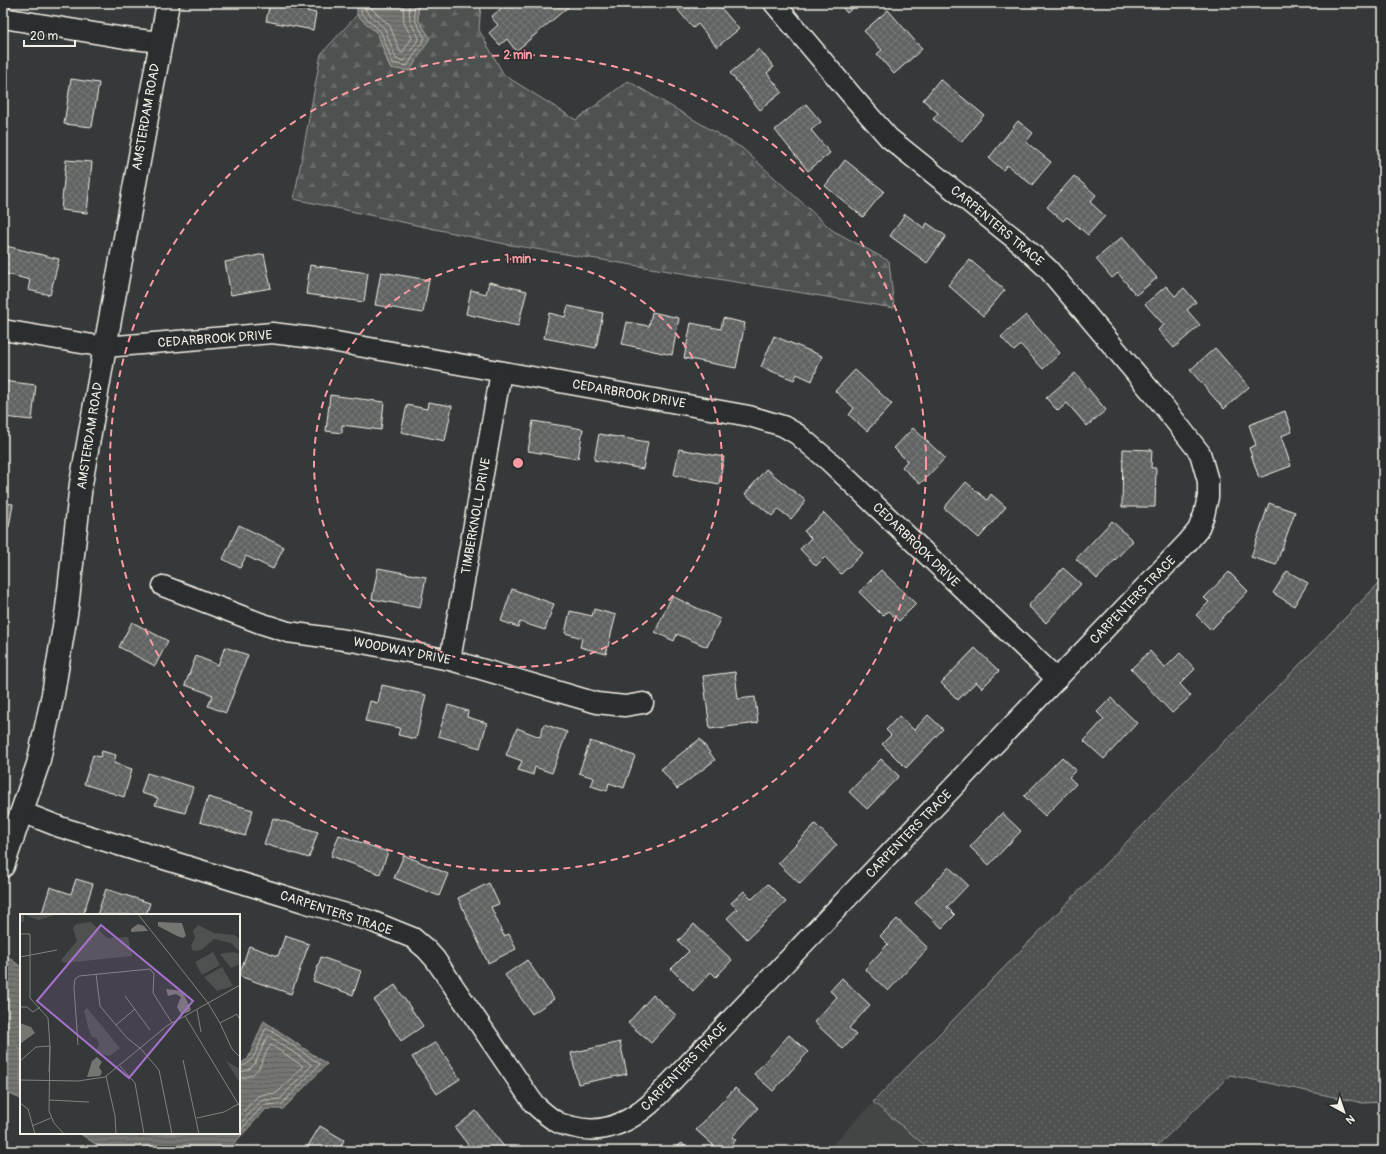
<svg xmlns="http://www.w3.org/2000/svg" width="1386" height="1154" font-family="Pangolin,sans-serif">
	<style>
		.built { fill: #434645 }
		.grass { fill: url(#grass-dots); stroke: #a1a19c }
		.forest { fill: url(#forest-firs); stroke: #a1a19c }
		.water { fill: url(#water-rules); stroke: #a8a7a1 }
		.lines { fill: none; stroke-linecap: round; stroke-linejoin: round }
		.shore { stroke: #c1bfb9; stroke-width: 1 }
		.building { fill: url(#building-cross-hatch); stroke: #f4f1e8 }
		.minor-casing { stroke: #f4f1e8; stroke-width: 23 }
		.major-casing { stroke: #f4f1e8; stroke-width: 25 }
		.minor { stroke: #2a2d2e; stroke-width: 20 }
		.major { stroke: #2a2d2e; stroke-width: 22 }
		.ring { fill: none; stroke: #ff9aa2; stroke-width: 2; stroke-dasharray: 7 5 }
		.labels { text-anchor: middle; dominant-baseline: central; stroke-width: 3; stroke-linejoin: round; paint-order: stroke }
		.street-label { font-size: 13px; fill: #f4f1e8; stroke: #2a2d2e }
		.inset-road { fill: none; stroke: #82837f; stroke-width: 1 }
		.view { fill: #a571cd; fill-opacity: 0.15; stroke: #a571cd; stroke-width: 2 }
		.inset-edge { fill: none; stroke: #f4f1e8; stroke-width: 2 }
		.centre { fill: #ff9aa2; stroke: #2a2d2e; stroke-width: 2 }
		.ring-label { font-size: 12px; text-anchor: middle; font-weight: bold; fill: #ff9aa2; stroke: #2a2d2e; stroke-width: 3; stroke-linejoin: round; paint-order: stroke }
	</style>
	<defs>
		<pattern id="grass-dots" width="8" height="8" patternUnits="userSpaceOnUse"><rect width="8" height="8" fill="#4e514f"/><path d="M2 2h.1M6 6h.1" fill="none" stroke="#686a68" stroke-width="1.8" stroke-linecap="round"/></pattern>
		<pattern id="forest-firs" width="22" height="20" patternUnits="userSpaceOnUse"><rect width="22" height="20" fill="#4e514f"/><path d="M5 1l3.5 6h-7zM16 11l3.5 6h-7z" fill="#686a68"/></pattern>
		<pattern id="water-rules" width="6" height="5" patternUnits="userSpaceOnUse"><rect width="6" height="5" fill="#757572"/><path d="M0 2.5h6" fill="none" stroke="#5f5e5c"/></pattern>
		<pattern id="building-cross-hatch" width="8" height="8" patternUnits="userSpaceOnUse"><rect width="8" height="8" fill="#616362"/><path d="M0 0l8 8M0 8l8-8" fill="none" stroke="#787a78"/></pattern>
	</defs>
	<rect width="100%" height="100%" fill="#363939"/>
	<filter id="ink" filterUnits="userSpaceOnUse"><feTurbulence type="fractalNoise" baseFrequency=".025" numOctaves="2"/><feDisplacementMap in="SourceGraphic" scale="8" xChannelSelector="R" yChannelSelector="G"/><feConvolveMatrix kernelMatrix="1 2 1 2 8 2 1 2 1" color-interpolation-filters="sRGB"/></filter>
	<g filter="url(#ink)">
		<!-- built -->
		<path class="built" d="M873,1103L932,1151H826Z"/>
		<!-- grass -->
		<path class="grass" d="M1383,579V1102L1363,1103L1230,1075L1152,1151H932L873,1102Z"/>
		<!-- forest -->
		<path class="forest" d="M418,3H481L479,30L504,75L576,120L628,81L742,148L832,230L889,261L894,308L505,244L294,199L321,54L357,15L378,34L390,68L430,38L418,19Z"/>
		<!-- water -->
		<g class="water">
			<path d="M357,3H418V19L430,38L410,71L390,68L378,34L357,15Z"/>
			<path d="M7,956L21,967V1099L3,1091V959Z"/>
			<path d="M264,1021L327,1064L283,1109H266L227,1151H112L97,1145L79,1133H239V1064L248,1059Z"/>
		</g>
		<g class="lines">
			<!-- shore -->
			<g class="shore">
				<path d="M361,3V13L381,32L393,63L407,66L425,38L415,20L414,3"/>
				<path d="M366,3V11L385,29L396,59L404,61L419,38L410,21L409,3"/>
				<path d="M372,3V9L390,26L400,52L402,53L412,38L404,23L403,3"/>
				<path d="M239,1067C255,1065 259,1043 265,1030L267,1028L320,1064L282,1104L264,1105L239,1132"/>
				<path d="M239,1072C260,1071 258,1048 269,1036L312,1065L280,1099L265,1100L261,1101L239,1125"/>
				<path d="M239,1078C263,1077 260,1058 271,1045L303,1066L277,1093L264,1094L258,1096L239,1116"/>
			</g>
		</g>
		<!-- building -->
		<g class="building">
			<path d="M270,3H309L307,11L316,13L313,30L266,21Z"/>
			<path d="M507,3H564L568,7L516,51L507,39L500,45L489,33L498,25L491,17Z"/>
			<path d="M686,3H717L739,29L717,47L698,24L693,28L678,10Z"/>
			<path d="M831,3H858L847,13L839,3L834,7Z"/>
			<path d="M888,10L922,49L894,74L877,54L882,50L864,31Z"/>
			<path d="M759,49L774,67L767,73L782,92L760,110L730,73Z"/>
			<path d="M71,79L99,83L92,127L64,124Z"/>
			<path d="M940,79L984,115L961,142L933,119L938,113L923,100Z"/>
			<path d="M806,104L821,122L811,130L830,153L808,171L775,130Z"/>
			<path d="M1018,121L1033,133L1026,142L1051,162L1032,185L1007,165L1003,170L989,158Z"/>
			<path d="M66,160L92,162L87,213L61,210Z"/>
			<path d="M845,160L884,191L863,217L825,186Z"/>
			<path d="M1074,176L1096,195L1090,202L1105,216L1088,235L1067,217L1063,221L1047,207Z"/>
			<path d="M905,214L924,228L927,223L946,236L927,263L890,236Z"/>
			<path d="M1122,237L1157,278L1136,295L1118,273L1112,278L1096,259Z"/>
			<path d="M6,246L59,259L50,295L28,290L30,280L3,273V257Z"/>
			<path d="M264,254L271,288L231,295L225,262Z"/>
			<path d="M970,260L1005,290L983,316L948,285Z"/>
			<path d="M310,265L368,273L364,302L306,294Z"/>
			<path d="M381,272L429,280L423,313L375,305Z"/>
			<path d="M489,282L527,291L518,326L466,314L471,290L486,294Z"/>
			<path d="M1166,286L1175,296L1184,288L1196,302L1187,310L1200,325L1174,348L1158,330L1164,325L1145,304Z"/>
			<path d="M568,306L603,313L596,348L544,338L549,313L565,317Z"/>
			<path d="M652,312L679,318L672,355L622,344L627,322L649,326Z"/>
			<path d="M1026,315L1060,353L1043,369L1021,345L1014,351L1001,337Z"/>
			<path d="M723,318L745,323L736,368L684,358L691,323L721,329Z"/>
			<path d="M774,336L822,356L812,381L797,374L794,380L761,367Z"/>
			<path d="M1215,348L1249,387L1224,409L1190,370Z"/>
			<path d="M855,370L892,404L867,431L849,415L854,408L835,391Z"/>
			<path d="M1075,373L1106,410L1087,426L1067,403L1058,411L1046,398Z"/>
			<path d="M3,381L36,385L32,420L3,417Z"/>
			<path d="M330,395L384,402L381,430L342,425V433L326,431Z"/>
			<path d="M428,402L452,406L445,441L401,432L407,405L427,409Z"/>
			<path d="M1285,411L1292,432L1281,436L1291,466L1259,478L1249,448L1256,445L1249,425Z"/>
			<path d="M533,421L583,429L578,459L528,451Z"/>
			<path d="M913,428L945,458L920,484L902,467L907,461L894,448Z"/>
			<path d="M599,434L648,442L643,469L594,460Z"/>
			<path d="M679,449L724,457L719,484L674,475Z"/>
			<path d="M1123,449L1152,450L1151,468H1156L1155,507H1122Z"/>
			<path d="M766,469L806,501L791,519L778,509L772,516L745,494Z"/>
			<path d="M966,482L987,500L991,494L1006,507L979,538L944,508Z"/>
			<path d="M3,503L13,504L9,527L3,526Z"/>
			<path d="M1269,503L1295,512L1276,565L1251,557Z"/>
			<path d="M824,513L863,553L841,574L825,557L816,566L800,549L811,538L804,531Z"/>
			<path d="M1112,521L1133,541L1097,579L1076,559Z"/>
			<path d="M239,525L284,547L273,569L246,556L240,568L223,559Z"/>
			<path d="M378,568L426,577L420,608L372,599Z"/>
			<path d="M1063,568L1081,584L1046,623L1028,606Z"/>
			<path d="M881,570L916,604L899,621L888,611L883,616L859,592Z"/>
			<path d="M1287,571L1308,583L1294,606L1273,593Z"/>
			<path d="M1229,572L1248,591L1211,630L1196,615L1209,602L1204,598Z"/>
			<path d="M512,589L554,604L545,630L520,622L518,627L501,621Z"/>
			<path d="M672,596L720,619L707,647L677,634L674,641L655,632Z"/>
			<path d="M594,609L616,615L606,654L580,647L582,638L565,633L570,611L592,616Z"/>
			<path d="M132,622L168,641L155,666L119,647Z"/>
			<path d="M225,647L248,655L226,713L208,706L213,695L185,685L196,656L218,665Z"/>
			<path d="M975,648L999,671L982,688L976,682L958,700L941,683Z"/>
			<path d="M1150,651L1165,668L1180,653L1195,669L1180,684L1191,696L1172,713L1131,669Z"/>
			<path d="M735,672L738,699L755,697L758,723L710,729L703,676Z"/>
			<path d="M382,685L426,695L416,739L398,735L400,728L365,721L370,701L378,703Z"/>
			<path d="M1111,698L1137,723L1104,759L1084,741L1104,719L1097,712Z"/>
			<path d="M448,705L468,711L467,717L487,723L480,748L438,736Z"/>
			<path d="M928,715L943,729L906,768L882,744L891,735L886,730L899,716L914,730Z"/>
			<path d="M544,724L567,732L552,773L535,767L533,775L518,770L522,761L506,755L517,728L540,737Z"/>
			<path d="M700,739L715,760L677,789L661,769Z"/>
			<path d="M590,741L635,756L624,788L609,783L607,791L591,786L594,778L579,773Z"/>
			<path d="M102,751L116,755L114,763L132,769L124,797L84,784L93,755L100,757Z"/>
			<path d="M1062,757L1076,770L1069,777L1076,784L1045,816L1024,796Z"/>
			<path d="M881,759L899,776L867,809L849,792Z"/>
			<path d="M147,773L193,787L185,813L155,805L158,798L141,793Z"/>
			<path d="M208,797L253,810L245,836L200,822Z"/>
			<path d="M1002,813L1021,831L989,865L970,847Z"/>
			<path d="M273,818L318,832L309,858L264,844Z"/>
			<path d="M815,824L837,845L800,884L778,863Z"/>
			<path d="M339,835L388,852L380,874L331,856Z"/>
			<path d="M404,855L448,874L439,896L394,878Z"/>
			<path d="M949,867L968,885L947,907L955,915L942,928L915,903Z"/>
			<path d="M76,879L93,884L83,915H49L42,913L50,887L71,894Z"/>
			<path d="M489,883L499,904L491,907L504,936L509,934L516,949L488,963L458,898Z"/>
			<path d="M768,884L786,902L747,939L727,918L737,909L731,903L744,891L752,899Z"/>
			<path d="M106,889L150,903L146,915H97Z"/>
			<path d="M897,919L928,948L888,991L865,969L888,944L880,936Z"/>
			<path d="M694,924L732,960L716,977L711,972L693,991L671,969L689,951L678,941Z"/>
			<path d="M285,936L309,944L291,994L239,976L249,946L278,956Z"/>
			<path d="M321,957L361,971L353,995L313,981Z"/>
			<path d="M527,960L554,999L532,1014L505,975Z"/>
			<path d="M842,978L870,1005L849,1028L856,1035L843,1049L814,1022L837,997L830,991Z"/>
			<path d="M395,985L423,1026L401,1041L374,1000Z"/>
			<path d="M653,995L676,1015L651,1043L628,1023Z"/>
			<path d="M789,1035L808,1052L773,1091L754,1074Z"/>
			<path d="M436,1042L460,1079L437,1094L412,1057Z"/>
			<path d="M620,1042L627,1074L578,1084L571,1053Z"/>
			<path d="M735,1088L758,1108L732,1137L736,1140L726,1151H720L696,1130Z"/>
			<path d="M476,1111L505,1148L501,1151H473L455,1128Z"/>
			<path d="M320,1126L344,1140L338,1151H305Z"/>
			<path d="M682,1143L689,1151H671Z"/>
		</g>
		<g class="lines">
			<defs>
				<g id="minor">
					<path d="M3,18L125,38L160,42"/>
					<path d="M3,330L105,347L272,333L314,338L749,416L783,426L797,434L829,461L1057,679"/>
					<path d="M163,586L260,623L288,632L352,641L450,660L597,703L625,706L643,703"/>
					<path d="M450,660L501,372"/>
					<path d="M22,812L60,827L307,903L371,921L413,938L427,950L435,959L534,1104C542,1111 549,1118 559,1123C563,1125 569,1126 573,1127C602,1135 628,1123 650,1104L1187,543L1198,530L1204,515L1208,497V481L1200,453L1161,403L1048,269L1020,243L889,138L853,97L774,3"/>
				</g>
				<path id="major" d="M3,866L38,764L53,694L67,608L81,484L105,347L168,3"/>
			</defs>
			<!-- minor casing -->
			<use href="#minor" class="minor-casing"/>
			<!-- major casing -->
			<use href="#major" class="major-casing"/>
			<!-- minor -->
			<use href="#minor" class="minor"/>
			<!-- major -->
			<use href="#major" class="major"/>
		</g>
	</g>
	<!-- distance rings -->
	<g class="ring">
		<circle cx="518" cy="463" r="204"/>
		<circle cx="518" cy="463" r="408"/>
	</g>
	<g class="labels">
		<!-- street labels -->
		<g class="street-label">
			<text transform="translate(146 117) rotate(-80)">AMSTERDAM ROAD</text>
			<text transform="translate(997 226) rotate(40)">CARPENTERS TRACE</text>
			<text transform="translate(215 339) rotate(-4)">CEDARBROOK DRIVE</text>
			<text transform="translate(629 394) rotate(10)">CEDARBROOK DRIVE</text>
			<text transform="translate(90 436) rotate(-81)">AMSTERDAM ROAD</text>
			<text transform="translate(476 516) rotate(-80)">TIMBERKNOLL DRIVE</text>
			<text transform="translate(916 545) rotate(44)">CEDARBROOK DRIVE</text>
			<text transform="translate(1133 600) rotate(-46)">CARPENTERS TRACE</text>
			<text transform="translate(402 651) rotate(11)">WOODWAY DRIVE</text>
			<text transform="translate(909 834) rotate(-46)">CARPENTERS TRACE</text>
			<text transform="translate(336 913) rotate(18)">CARPENTERS TRACE</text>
			<text transform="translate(684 1067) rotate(-46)">CARPENTERS TRACE</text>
		</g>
	</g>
	<!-- overview -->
	<g transform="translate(20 914)">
		<rect width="220" height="220" fill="#363939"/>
		<path d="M71,8L87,24L108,23L112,42L44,49L41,46L57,27L53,14L56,10Z" fill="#4e514f"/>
		<path d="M0,0H38L19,6L4,1V7L0,9ZM178,11L194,19L214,21L220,25V38L211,29L194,25L181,36L173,37L171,31L175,24L173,17ZM67,94L100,134L90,142L75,139L79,131L77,124L72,123L68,113L64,97ZM206,147L220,155V170V169Z" fill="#4e514f"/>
		<path d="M193,38L200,51L182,61L175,48ZM213,38L220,40V50L211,54L200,40ZM202,53L213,72L197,77L184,63Z" fill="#4e514f"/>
		<path d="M138,8L162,9L166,22L163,24L157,22L138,12ZM118,10L124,12L128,17L111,18V15ZM146,75L162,77L171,95L169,98L161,100L157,93L161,83L156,80L148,82ZM0,109L11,113L15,119L0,130ZM77,143L82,148L79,153L82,158L80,162L67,163L72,147Z" fill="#757572"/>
		<path class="inset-road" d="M118,0L188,89L200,109M0,20H10V84L28,104L30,132L16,133L0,147M0,43L37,36M76,60L80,92L107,124L121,135L139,156L152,220M105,82L130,116M0,93H7L13,98L20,93M177,96L181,118M165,102L220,71M220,106L217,100L200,109L212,135L220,143M96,111L115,95M58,131L54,73L55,65L59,62L130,55L134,60L133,79L152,109M163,146L179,220M100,152L115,169L124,220M29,158L30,132L29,197L34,209L44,220M86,162L95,202L96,220M0,166L58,167L85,163L148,111L165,102L220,193M29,186L69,188M0,189L8,195L15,220M177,204L204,198L220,189M12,212L31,204"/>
		<path class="view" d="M81,11L173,87L109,164L17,87Z"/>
		<rect width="220" height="220" class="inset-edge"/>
	</g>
	<circle cx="518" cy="463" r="6" class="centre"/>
	<g class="ring-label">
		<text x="518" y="59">2 min</text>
		<text x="518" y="263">1 min</text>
	</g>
	<!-- margin -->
	<rect width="1386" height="1154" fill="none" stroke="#2a2d2e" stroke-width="16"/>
	<rect x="8" y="8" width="1370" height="1138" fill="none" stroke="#f4f1e8" stroke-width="1.5" filter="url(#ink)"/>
	<!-- north arrow -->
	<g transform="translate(1344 1112) rotate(140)" stroke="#2a2d2e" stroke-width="3" paint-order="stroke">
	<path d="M0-3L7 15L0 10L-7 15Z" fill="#f4f1e8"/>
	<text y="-6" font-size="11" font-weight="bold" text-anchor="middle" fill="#f4f1e8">N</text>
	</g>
	<!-- scale -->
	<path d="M24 40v6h51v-6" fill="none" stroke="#f4f1e8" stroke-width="2"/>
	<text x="30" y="40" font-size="12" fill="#f4f1e8" stroke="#2a2d2e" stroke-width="3" paint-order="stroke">20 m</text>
</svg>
